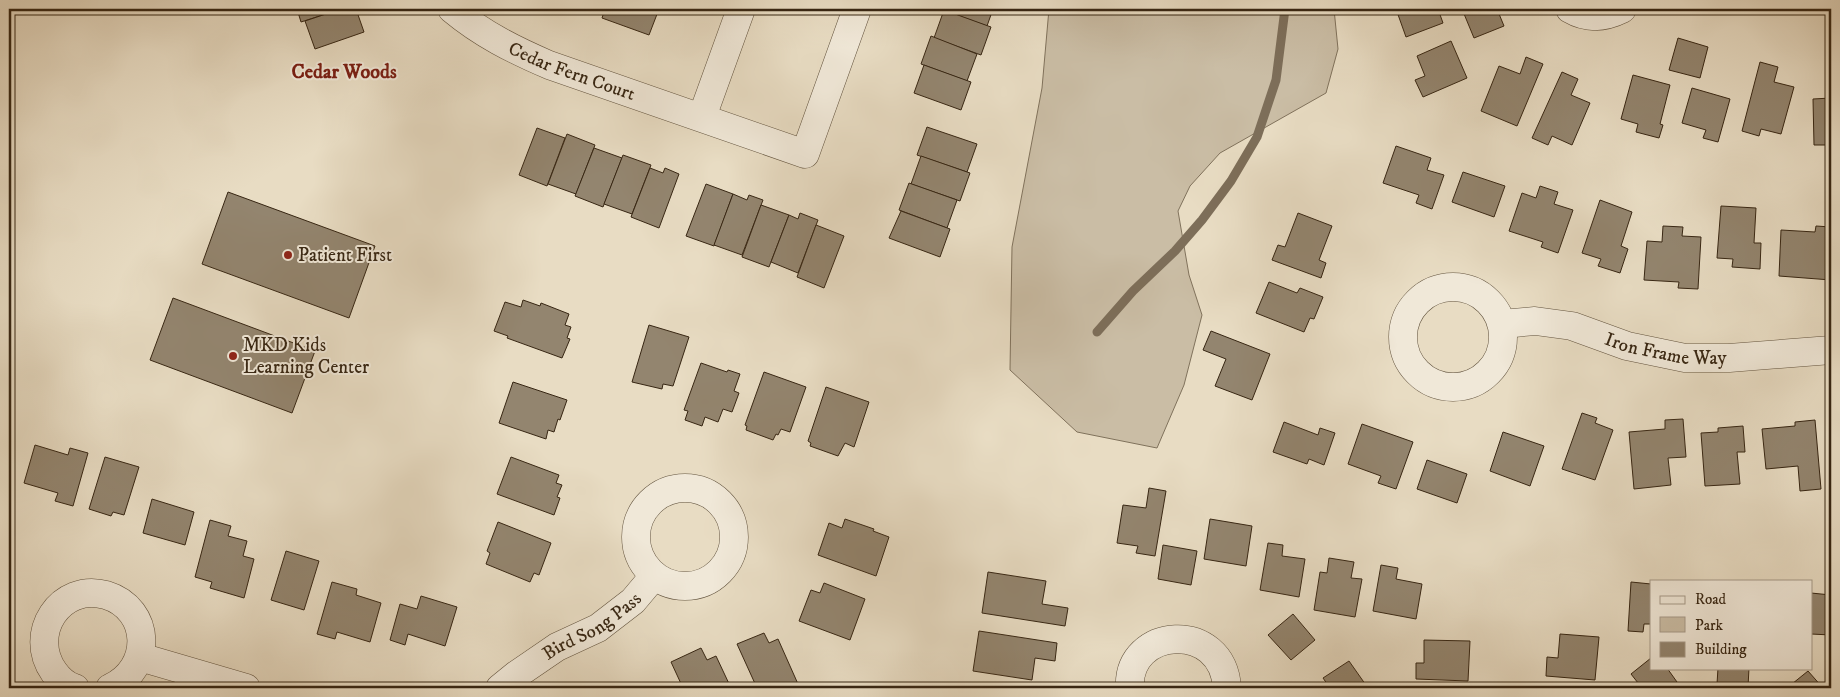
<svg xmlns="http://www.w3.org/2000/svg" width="1840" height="697" font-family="'IM FELL DW Pica',serif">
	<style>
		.green { fill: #cabda5; stroke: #80725c }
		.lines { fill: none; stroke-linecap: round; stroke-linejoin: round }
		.stream { stroke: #7d6e59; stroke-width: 9 }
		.building { fill: #93856f; stroke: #372613 }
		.minor-casing { stroke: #63543f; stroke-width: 29 }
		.minor { stroke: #f0e8d8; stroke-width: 28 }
		.poi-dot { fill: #8f2418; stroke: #f0e8d8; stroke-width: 2 }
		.labels { text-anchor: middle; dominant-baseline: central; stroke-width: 4; stroke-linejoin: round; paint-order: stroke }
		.street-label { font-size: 19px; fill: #372613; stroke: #f0e8d8 }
		.poi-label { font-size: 19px; fill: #372613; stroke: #f0e8d8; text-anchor: start }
		.neighbourhood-label { font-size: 20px; font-weight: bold; fill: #7a1f14; stroke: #f0e8d8 }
	</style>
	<rect width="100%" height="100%" fill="#e8dcc3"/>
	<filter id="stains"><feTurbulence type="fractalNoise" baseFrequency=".004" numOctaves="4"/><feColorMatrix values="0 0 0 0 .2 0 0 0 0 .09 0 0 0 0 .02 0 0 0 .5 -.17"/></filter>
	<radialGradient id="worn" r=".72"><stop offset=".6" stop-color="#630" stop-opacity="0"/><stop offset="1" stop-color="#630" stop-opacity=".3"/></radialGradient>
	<!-- green -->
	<path class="green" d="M1049,9H1334L1338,49L1326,93L1220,153L1190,186L1178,211L1189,275L1202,315L1184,385L1157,448L1077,432L1010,370L1012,247L1042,88Z"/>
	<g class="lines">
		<!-- stream -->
		<path class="stream" d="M1097,332L1133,291L1175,251L1202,220L1231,181L1257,137L1276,80L1285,9"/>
	</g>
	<!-- building -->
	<g class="building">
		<path d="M297,9H341L301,22Z"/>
		<path d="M341,9H356L364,32L315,49L305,21Z"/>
		<path d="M605,9H659L649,35L602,18Z"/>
		<path d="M940,9H993L987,26Z"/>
		<path d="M1396,9H1438L1443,23L1406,37Z"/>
		<path d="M1462,9H1497L1504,26L1474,38Z"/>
		<path d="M944,10L991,27L981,55L934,38Z"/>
		<path d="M931,36L977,54L967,81L921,64Z"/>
		<path d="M1678,38L1708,47L1700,78L1669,70Z"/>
		<path d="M1451,41L1467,78L1423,97L1415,80L1425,76L1417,56Z"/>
		<path d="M1526,57L1543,64L1517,126L1481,111L1499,66L1520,74Z"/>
		<path d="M1760,62L1778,67L1774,82L1794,87L1781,134L1761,129L1759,136L1742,131Z"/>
		<path d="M924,65L971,82L961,110L914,93Z"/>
		<path d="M1562,72L1578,79L1571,95L1590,103L1572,145L1552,136L1548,145L1532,138Z"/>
		<path d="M1633,75L1670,85L1660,124L1663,125L1659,138L1636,132L1638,124L1621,119Z"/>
		<path d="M1692,88L1730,99L1718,142L1703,138L1706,130L1682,123Z"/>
		<path d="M1831,98V145H1814L1813,99Z"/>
		<path d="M927,127L977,144L967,172L917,155Z"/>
		<path d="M537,128L565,138L547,186L519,175Z"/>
		<path d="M567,134L595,145L576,194L548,184Z"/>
		<path d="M1396,146L1431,158L1427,170L1444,175L1432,209L1416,203L1419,195L1383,183Z"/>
		<path d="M594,148L622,158L603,207L575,196Z"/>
		<path d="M623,155L651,165L632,214L604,204Z"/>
		<path d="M921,156L970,173L960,201L911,184Z"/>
		<path d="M650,168L663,173L665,168L679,174L659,228L631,217Z"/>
		<path d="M1463,172L1505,186L1494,217L1452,202Z"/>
		<path d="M909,183L957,200L947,228L899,210Z"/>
		<path d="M706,184L733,194L714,246L686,236Z"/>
		<path d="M1540,186L1558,192L1554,204L1573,210L1558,253L1541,247L1543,242L1509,231L1522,193L1536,198Z"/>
		<path d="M228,192L375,246L349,318L202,264Z"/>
		<path d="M733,194L747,200L749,195L763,200L742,255L714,245Z"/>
		<path d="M1600,200L1632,212L1621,246L1628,249L1620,273L1598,266L1601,259L1582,253Z"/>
		<path d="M761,205L789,215L769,267L742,257Z"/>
		<path d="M1721,206L1756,208L1754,243H1761L1760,269L1732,267L1733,259L1717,258Z"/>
		<path d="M901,211L950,229L940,257L889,238Z"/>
		<path d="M800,213L818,220L798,273L771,262L789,215L798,219Z"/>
		<path d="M1298,213L1332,226L1319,260L1326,263L1321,278L1272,260L1278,245L1285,247Z"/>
		<path d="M816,225L844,236L824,288L797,277Z"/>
		<path d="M1663,226L1683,227L1682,236L1701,237L1698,289L1678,288L1679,282L1644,280L1647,241L1662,242Z"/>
		<path d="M1816,226L1831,227V280L1779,276L1781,230L1815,232Z"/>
		<path d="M1269,282L1297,293L1300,288L1323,297L1314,319L1310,318L1304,332L1256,313Z"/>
		<path d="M173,298L315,351L292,413L150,360Z"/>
		<path d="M523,300L540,306L541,303L569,314L565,325L571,327L567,338L570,339L562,358L507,338L508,336L494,331L505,302L521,307Z"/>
		<path d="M649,325L689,337L673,386L663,384L662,389L632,382Z"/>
		<path d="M1211,331L1270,354L1252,400L1215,386L1226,359L1203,350Z"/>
		<path d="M701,363L727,372L728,370L740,374L734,391L739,393L732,412L723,409L718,422L705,417L702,426L685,420L688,411L684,410Z"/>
		<path d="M764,372L806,387L790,432L781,429L778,435L776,434L773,440L746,430L747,426L745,425Z"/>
		<path d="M513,382L567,400L560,420L558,419L554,432L548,430L546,439L499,423Z"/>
		<path d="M826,387L869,402L854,447L845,443L838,456L810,446L811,443L808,441Z"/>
		<path d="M1582,413L1597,418L1595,423L1613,430L1595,480L1562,469Z"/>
		<path d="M1683,419L1686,457L1668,458L1671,485L1634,489L1629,432L1665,429V420Z"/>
		<path d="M1815,420L1821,489L1800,491L1798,466L1766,469L1762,429L1795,426V422Z"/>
		<path d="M1284,422L1318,435L1320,428L1335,433L1324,465L1309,459L1307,464L1273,452Z"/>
		<path d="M1362,424L1413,442L1396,489L1378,483L1381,476L1348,464Z"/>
		<path d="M1743,426L1745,452H1737L1740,484L1705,486L1701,433L1718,432V428Z"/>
		<path d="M1503,432L1544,446L1530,486L1490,471Z"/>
		<path d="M35,445L68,455L70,448L88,453L73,506L55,501L58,493L24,483Z"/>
		<path d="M105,457L139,467L124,515L113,512L111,516L89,509Z"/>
		<path d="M511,457L559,475L556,483L562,485L557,497L560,498L554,515L497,494Z"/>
		<path d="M1427,460L1467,474L1457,503L1417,489Z"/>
		<path d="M1149,488L1166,491L1155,556L1136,553L1138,546L1117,543L1123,505L1146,508Z"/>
		<path d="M152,499L194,512L185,545L143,533Z"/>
		<path d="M845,519L874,529L873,531L889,537L876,576L818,555L829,523L842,528Z"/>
		<path d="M1210,519L1252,526L1246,566L1204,559Z"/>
		<path d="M210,520L231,526L228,536L247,541L243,556L254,559L244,598L210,588L212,582L195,577Z"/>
		<path d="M498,522L551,543L539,575L534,573L530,582L486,564L490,553L487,551Z"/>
		<path d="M1268,543L1283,545L1282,556L1305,559L1299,597L1260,590Z"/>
		<path d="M1163,545L1197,551L1191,585L1158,579Z"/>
		<path d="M286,551L319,561L304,610L271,600Z"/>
		<path d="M1329,558L1354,562L1351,578L1362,579L1355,617L1314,610L1320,572L1327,573Z"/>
		<path d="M1381,565L1398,568L1396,579L1422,584L1416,619L1373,611Z"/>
		<path d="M988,572L1046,581L1042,604L1068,608L1065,626L982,613Z"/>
		<path d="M332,582L357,589L356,595L381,603L370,642L337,632L335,639L317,634Z"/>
		<path d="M1631,582L1651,584V624H1644L1643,632L1628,631Z"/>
		<path d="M824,583L865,599L850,640L799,621L811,590L820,593Z"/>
		<path d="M1811,593L1831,595V635L1811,634Z"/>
		<path d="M421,596L457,607L445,646L408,634L405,645L390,640L400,604L417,609Z"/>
		<path d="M1293,614L1315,640L1291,660L1268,635Z"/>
		<path d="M979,631L1057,643L1055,661L1035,658L1032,680L973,671Z"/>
		<path d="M764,633L769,643L778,639L798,684L789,688H757L737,644Z"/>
		<path d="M1560,634L1599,637L1595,680L1546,676L1547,657L1558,658Z"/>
		<path d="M1424,640L1470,641L1468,681L1416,679V663H1424Z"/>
		<path d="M701,648L707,660L716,656L731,688H683L671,662Z"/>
		<path d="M1651,658V668H1667L1677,682L1668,688H1642L1631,674Z"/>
		<path d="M1349,661L1368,688H1330L1323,678Z"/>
		<path d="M1718,668H1749L1748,687L1717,684Z"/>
		<path d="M1808,671L1823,688H1787Z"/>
		<path d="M634,684L636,688H623Z"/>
	</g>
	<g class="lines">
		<defs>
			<g id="minor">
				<path id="s1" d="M452,9C482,34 514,50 549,65L805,154L857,9"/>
				<path d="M1570,9C1587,19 1604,18 1622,9"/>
				<path d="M702,117L741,9"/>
				<circle cx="1453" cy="337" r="50"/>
				<path id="s2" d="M1502,324L1535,321L1572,326L1627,346L1685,358H1729L1831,350"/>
				<circle cx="685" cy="537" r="49"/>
				<path d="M140,657L246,688"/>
				<path d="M75,688C67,686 59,679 54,672C27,634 60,582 106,595C152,609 153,669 110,688"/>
				<path id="s3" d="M500,688L516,675L557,647L598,628L633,601L654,576"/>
				<path d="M1130,688C1126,627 1223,619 1227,688"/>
			</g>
		</defs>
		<!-- minor casing -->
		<use href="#minor" class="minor-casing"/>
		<!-- minor -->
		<use href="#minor" class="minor"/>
	</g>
	<!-- markers -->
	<g class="poi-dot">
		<circle cx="288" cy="255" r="5"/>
		<circle cx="233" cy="356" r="5"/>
	</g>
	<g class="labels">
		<!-- street labels -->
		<g class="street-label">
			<text stroke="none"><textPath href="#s1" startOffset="136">Cedar Fern Court</textPath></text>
			<text stroke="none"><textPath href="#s2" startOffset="168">Iron Frame Way</textPath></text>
			<text stroke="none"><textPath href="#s3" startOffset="111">Bird Song Pass</textPath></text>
		</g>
		<!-- poi labels -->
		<g class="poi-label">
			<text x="298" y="255">Patient First</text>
			<text x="243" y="345">MKD Kids<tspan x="243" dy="22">Learning Center</tspan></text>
		</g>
		<!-- neighbourhood labels -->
		<g class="neighbourhood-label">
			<text x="344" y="72">Cedar Woods</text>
		</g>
	</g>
	<!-- margin -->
	<rect width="1840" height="697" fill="none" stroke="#e8dcc3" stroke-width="30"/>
	<rect x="10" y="10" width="1820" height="677" fill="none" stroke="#372613" stroke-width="2.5"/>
	<rect x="15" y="15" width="1810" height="667" fill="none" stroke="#372613"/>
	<!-- legend -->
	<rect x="1650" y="580" width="162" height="90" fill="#f0e8d8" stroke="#a69a89"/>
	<rect x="1660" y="596" width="25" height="8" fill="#f0e8d8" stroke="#a69a89"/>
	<text x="1695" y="604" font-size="15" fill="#372613">Road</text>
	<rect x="1660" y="617" width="25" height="15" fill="#cabda5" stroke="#a69a89"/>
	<text x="1695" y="630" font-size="15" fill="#372613">Park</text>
	<rect x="1660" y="642" width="25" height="15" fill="#93856f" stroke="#a69a89"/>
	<text x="1695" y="654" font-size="15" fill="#372613">Building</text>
	<rect width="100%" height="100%" filter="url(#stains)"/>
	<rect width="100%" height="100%" fill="url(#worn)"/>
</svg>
